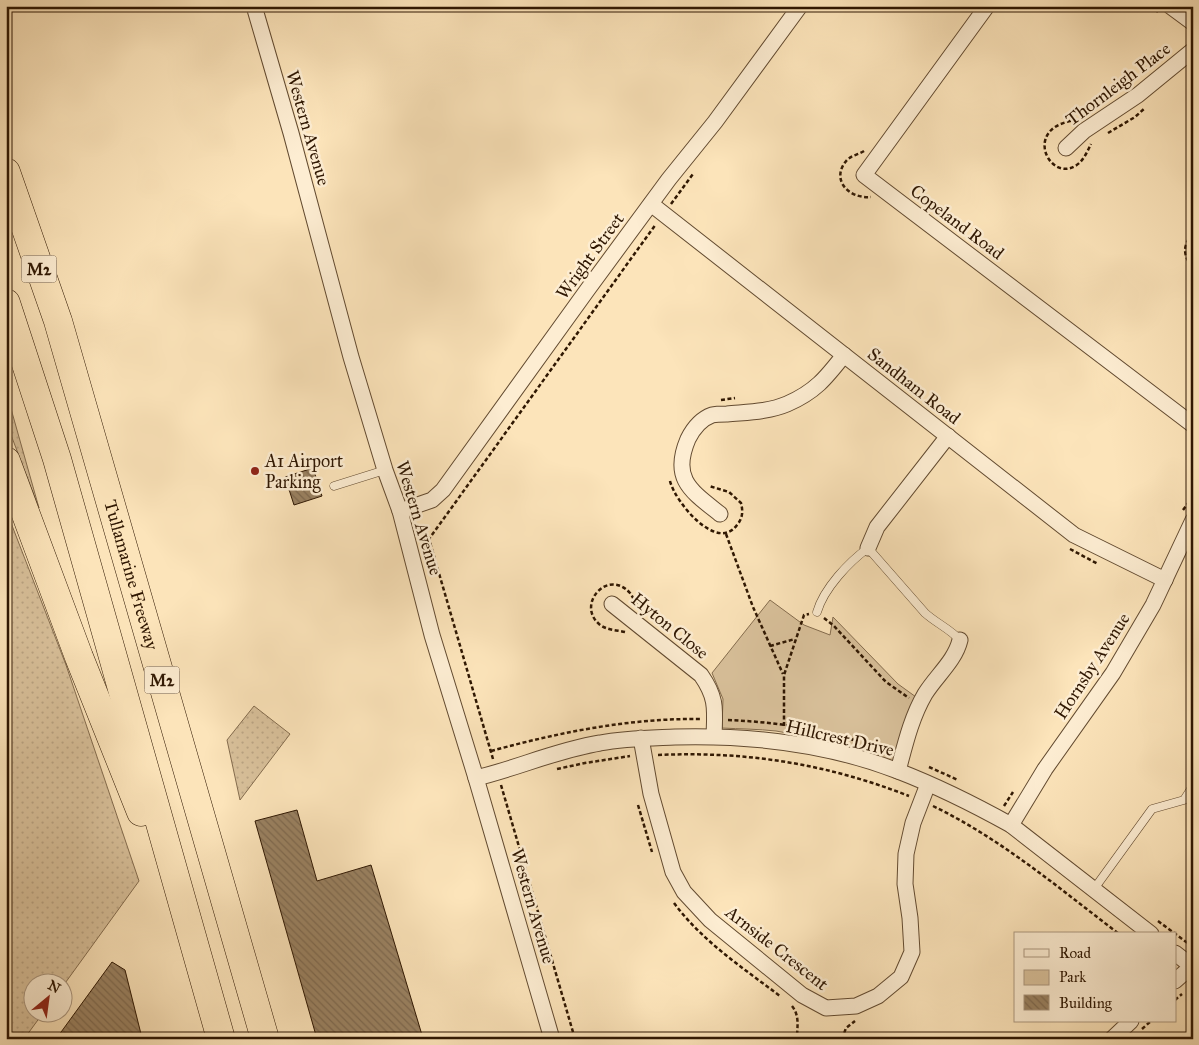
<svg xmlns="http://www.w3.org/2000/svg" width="1199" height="1045" font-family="'IM FELL Great Primer',serif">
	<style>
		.grass { fill: url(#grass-dots); stroke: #846c4e }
		.green { fill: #d9c19b; stroke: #846c4e }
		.building { fill: url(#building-back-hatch); stroke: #2f1702 }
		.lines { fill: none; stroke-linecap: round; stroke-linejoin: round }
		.service-casing { stroke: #624a30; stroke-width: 9 }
		.minor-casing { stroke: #624a30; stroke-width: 17 }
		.motorway-casing { stroke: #2f1702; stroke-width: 29 }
		.path { stroke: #2f1702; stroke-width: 2.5; stroke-dasharray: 4 2.5; stroke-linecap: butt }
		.service { stroke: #fdedd2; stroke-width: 8 }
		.minor { stroke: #fdedd2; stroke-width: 15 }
		.motorway { stroke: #fce4ba; stroke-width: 28 }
		.poi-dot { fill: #8f2418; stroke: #fdedd2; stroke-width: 2 }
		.labels { text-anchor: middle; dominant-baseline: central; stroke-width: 5; stroke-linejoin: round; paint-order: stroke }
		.shield { fill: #fdedd2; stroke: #6d5740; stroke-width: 1 }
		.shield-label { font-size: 16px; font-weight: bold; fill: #2f1702 }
		.street-label { font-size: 18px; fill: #2f1702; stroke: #fdedd2 }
		.poi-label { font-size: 18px; fill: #2f1702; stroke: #fdedd2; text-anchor: start }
	</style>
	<defs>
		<pattern id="grass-dots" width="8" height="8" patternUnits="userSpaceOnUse" patternTransform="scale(1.25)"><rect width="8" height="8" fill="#d9c19b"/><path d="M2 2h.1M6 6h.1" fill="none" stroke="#bba584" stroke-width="1.8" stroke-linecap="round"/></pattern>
		<pattern id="building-back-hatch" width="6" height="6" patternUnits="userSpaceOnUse" patternTransform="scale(1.25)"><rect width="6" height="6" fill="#9a8262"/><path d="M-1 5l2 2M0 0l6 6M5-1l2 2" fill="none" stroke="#7e694f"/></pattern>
	</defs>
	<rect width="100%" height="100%" fill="#fce4ba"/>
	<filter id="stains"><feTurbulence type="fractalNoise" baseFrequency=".004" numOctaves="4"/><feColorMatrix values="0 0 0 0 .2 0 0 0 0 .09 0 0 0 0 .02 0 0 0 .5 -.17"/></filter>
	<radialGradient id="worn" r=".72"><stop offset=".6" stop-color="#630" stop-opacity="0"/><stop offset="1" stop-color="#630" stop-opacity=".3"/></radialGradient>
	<!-- grass -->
	<g class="grass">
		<path d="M6,391L39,508L6,422Z"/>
		<path d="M6,510L66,665L139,881L63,986L62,982H32V1012L43,1013L24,1039H6Z"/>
		<path d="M254,706L290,734L240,800L227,740Z"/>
	</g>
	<!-- green -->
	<path class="green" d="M770,600L804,625L830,635L833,617L898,684L916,697L908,712L893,762C855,748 817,738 776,731C758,729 740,729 722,728L723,699L712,673Z"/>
	<!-- building -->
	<g class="building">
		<path d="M313,468L322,496L294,505L285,477Z"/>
		<path d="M297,810L317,881L371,865L422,1035L407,1039H317L255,821Z"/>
		<path d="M112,962L125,970L141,1034L137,1039H56Z"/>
	</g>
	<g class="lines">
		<defs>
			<g id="service">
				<path d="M334,486L385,470"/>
				<path d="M817,612C824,588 849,562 868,548L925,613C936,623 950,629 960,640"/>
				<path d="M1094,889L1152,809L1184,800L1193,786"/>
			</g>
			<g id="minor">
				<path d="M254,6L291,133L351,357L385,470L400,511L432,635L476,778L552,1039"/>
				<path d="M987,6L864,175L1193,425"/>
				<path d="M1170,6L1193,23"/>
				<path d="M1066,148L1084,131L1138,95L1193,50"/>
				<path d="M651,204L1074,535L1165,580"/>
				<path d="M400,511L432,500L443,490L588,289L669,179L715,122L800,6"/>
				<path d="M720,514C691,491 671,479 688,439C693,429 701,419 712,415C716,414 722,414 727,414C747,412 768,412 787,404C815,392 826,378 844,355"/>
				<path d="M868,548L877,527L948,436"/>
				<path d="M612,604L701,675C717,698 715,709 714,736"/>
				<path d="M641,738L651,794L673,872L684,892L710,920L802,995L826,1008L856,1006L878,996L901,977L912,952L910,918L905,884L906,854L913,823L928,784"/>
				<path d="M898,771C905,745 911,718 925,694C936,676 955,661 960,640"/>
				<path d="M476,778C518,768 557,750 600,743C625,738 650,738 675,737C751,735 828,744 898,771C937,786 975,805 1011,825L1151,934"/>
				<path d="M1011,825L1045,769L1113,673L1153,605L1193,520"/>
				<path d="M1175,953L1193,967"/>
				<path d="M1175,981L1192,966"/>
				<path d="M1112,1039L1131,1021"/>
			</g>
			<g id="motorway">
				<path id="s1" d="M6,172L58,321L265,1039"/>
				<path d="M6,303L57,459L221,1039"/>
				<path d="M6,461L79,657L141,812"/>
			</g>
		</defs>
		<!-- service casing -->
		<use href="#service" class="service-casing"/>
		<!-- minor casing -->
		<use href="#minor" class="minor-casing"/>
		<!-- motorway casing -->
		<use href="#motorway" class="motorway-casing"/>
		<!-- path -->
		<g class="path">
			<path d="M1150,6L1158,12"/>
			<path d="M1077,119C1070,121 1061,123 1055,127C1031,143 1053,179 1075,166C1083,162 1087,152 1091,144"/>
			<path d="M1108,133L1135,117L1145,108"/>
			<path d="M864,151C858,155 852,155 847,160C830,179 848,199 871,197"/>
			<path d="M671,204L693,174"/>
			<path d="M1193,234C1182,245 1183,257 1193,267"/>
			<path d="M721,400L735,398"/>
			<path d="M670,481C675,502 717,553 737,525C743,518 743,511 741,503L729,492L709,486"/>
			<path d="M1183,510L1193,497"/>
			<path d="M726,534L753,607L783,674"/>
			<path d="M1070,549L1098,564"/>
			<path d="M824,618L834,626L886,682L909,698"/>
			<path d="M625,632C616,630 606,630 599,624C576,604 608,568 630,593C633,597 635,602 638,606"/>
			<path d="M770,646L795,639"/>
			<path d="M728,720C778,722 830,730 877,748"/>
			<path d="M784,726V675L804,615L809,614"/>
			<path d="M491,751C561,732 630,718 702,719"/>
			<path d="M658,755C747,751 827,764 909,796"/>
			<path d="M493,759L429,539L656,224"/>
			<path d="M929,767L958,780"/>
			<path d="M557,769L585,763L630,756"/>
			<path d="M501,785L575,1039"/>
			<path d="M638,805L652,852"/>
			<path d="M933,806C1001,839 1059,888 1119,934"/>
			<path d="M1004,806L1013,792"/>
			<path d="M674,903C702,941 743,968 780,996"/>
			<path d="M1158,921L1193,947"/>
			<path d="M1175,1000L1182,994"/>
			<path d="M792,1006C800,1016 797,1027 797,1039"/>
			<path d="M1142,1029L1151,1021"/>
			<path d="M842,1039L846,1028L855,1021"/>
			<path d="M1094,1039L1099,1034"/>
		</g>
		<!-- service -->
		<use href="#service" class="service"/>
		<!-- minor -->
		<use href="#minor" class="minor"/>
		<!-- motorway -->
		<use href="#motorway" class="motorway"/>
	</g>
	<!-- markers -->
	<circle class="poi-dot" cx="255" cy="471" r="5"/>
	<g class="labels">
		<!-- shield labels -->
		<g class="shield">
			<rect x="21.5" y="255.5" width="35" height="27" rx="4"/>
			<rect x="144.5" y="666.5" width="35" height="27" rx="4"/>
		</g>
		<g class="shield-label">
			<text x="39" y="269">M2</text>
			<text x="162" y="680">M2</text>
		</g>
		<!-- street labels -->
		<g class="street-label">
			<text transform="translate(1118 84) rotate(-37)">Thornleigh Place</text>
			<text transform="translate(308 128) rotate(74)">Western Avenue</text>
			<text transform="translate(957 222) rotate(37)">Copeland Road</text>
			<text transform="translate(590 256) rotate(-54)">Wright Street</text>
			<text transform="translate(914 386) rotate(38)">Sandham Road</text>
			<text transform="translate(419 518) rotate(73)">Western Avenue</text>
			<text stroke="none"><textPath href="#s1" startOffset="422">Tullamarine Freeway</textPath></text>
			<text transform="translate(670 626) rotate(39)">Hyton Close</text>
			<text transform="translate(1092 666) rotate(-57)">Hornsby Avenue</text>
			<text transform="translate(840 738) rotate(13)">Hillcrest Drive</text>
			<text transform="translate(533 906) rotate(74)">Western Avenue</text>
			<text transform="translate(777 948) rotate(38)">Arnside Crescent</text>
		</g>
		<!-- poi labels -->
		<g class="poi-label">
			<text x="265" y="461">A1 Airport<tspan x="265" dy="21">Parking</tspan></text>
		</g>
	</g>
	<!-- margin -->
	<rect width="1199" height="1045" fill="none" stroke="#fce4ba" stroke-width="25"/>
	<rect x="8" y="8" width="1184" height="1030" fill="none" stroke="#2f1702" stroke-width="2.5"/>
	<rect x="12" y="12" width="1174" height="1020" fill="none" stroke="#2f1702"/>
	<!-- legend -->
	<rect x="1014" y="932" width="162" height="90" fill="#fdedd2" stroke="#ab977f"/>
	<rect x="1024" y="949" width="25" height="8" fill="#fdedd2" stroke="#ab977f"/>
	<text x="1059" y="958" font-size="15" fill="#2f1702">Road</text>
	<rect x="1024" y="970" width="25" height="15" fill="#d9c19b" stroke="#ab977f"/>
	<text x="1059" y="982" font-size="15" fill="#2f1702">Park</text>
	<rect x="1024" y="995" width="25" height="15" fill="url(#building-back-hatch)" stroke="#ab977f"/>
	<text x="1059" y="1008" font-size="15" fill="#2f1702">Building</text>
	<!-- north arrow -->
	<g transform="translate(48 998) rotate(29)"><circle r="24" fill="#fdedd2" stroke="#ab977f"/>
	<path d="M0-4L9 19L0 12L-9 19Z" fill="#8f2418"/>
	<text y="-8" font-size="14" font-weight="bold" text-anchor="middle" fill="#2f1702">N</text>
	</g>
	<rect width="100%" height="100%" filter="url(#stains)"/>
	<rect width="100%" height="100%" fill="url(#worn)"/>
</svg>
